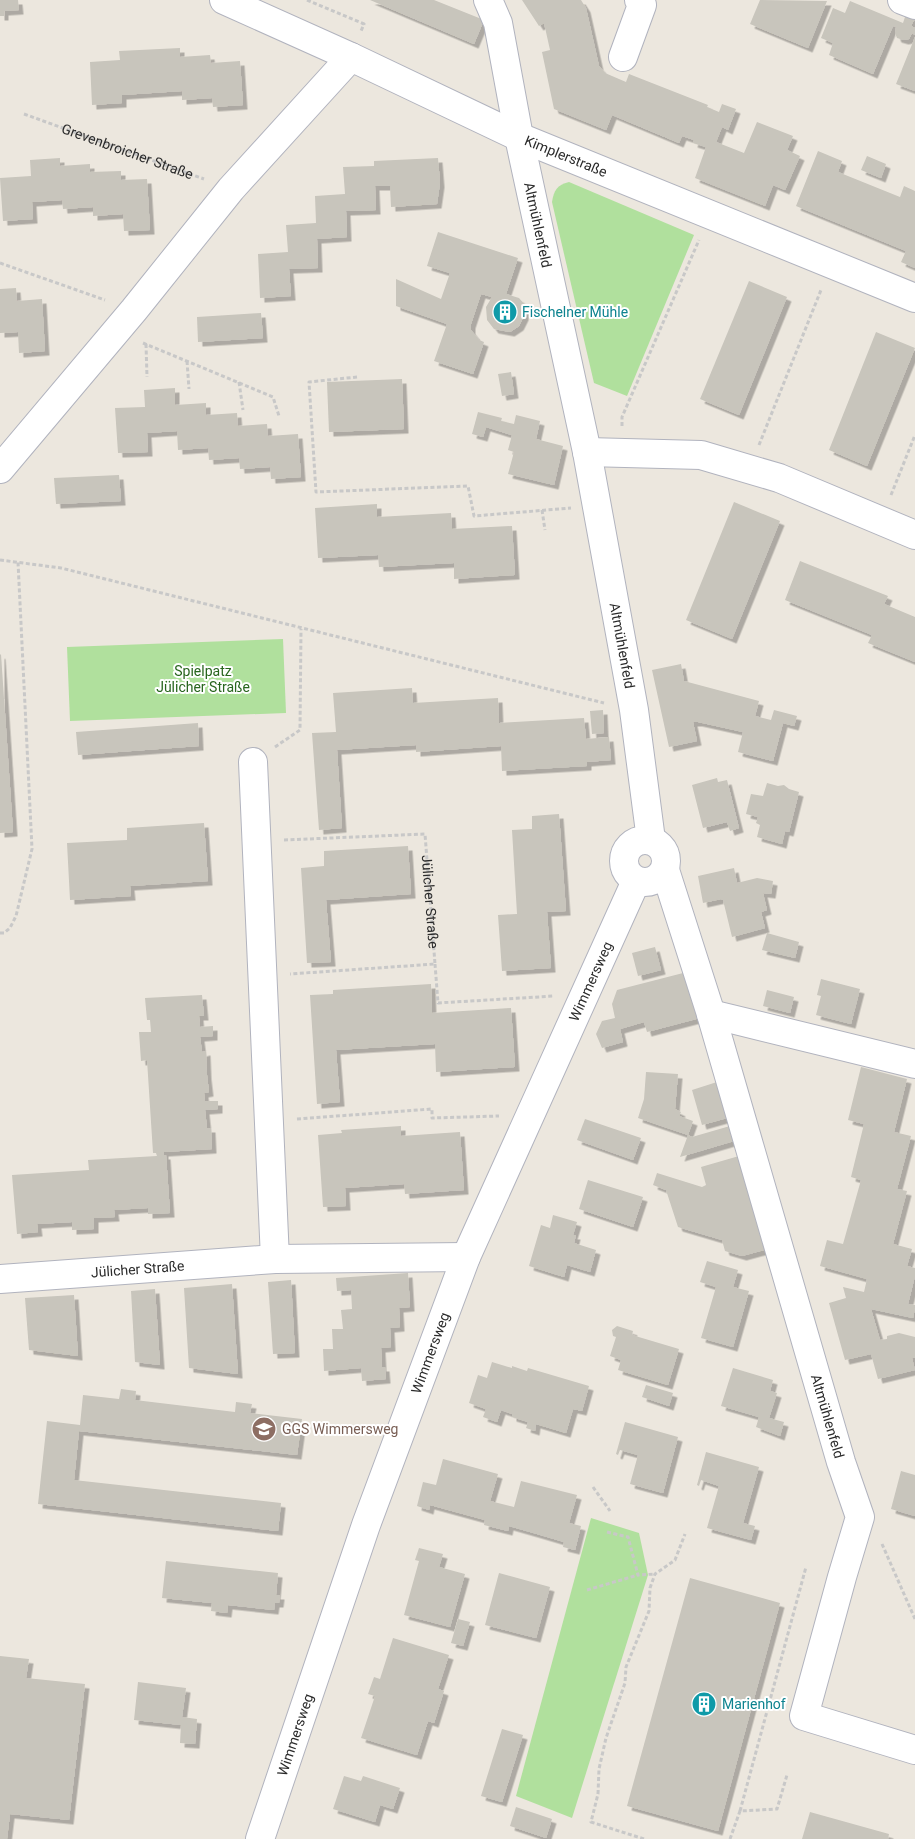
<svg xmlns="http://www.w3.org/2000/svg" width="915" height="1839" font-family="Roboto,sans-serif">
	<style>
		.green { fill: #b0e09d }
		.building { fill: #c8c5bc; filter: url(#shadow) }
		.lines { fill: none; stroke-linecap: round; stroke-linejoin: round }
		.minor-casing { stroke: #b1b3be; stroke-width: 30 }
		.path { stroke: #c8c8c8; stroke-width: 3; stroke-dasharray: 4 2.5; stroke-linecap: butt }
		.minor { stroke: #fff; stroke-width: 28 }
		.labels { text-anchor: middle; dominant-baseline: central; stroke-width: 4; stroke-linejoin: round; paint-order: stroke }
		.street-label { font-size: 14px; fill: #2b2b2b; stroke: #fff }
		.culture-label { font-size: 14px; fill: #0d838f; stroke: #fff; text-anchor: start }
		.park-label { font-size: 14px; fill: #28651e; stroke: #fff }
		.education-label { font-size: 14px; fill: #785e54; stroke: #fff; text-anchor: start }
	</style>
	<defs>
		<filter id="shadow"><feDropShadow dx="4.5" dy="4.5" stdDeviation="0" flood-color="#0004"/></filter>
	</defs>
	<rect width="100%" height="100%" fill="#ece7de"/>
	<!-- green -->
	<g class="green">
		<path d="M569,182L694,235L627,396L594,383L552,202C554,190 557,185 569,182Z"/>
		<path d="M283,639L286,713L70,721L67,647Z"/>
		<path d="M591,1518L639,1533L648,1575L572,1818L516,1796Z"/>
	</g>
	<!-- building -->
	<g class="building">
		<path d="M0,0H18L19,10L4,11V16H0Z"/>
		<path d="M370,0H434L484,20L474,44Z"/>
		<path d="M522,0H581L586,8L599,66L605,73L626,82L629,74L708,105L707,107L719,112L722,104L736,109L728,130L722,127L716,142L744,153L757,122L793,136L787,150L800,156L785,190L773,185L765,206L695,178L706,147L693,143L694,140L682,136L679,143L612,115L606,130L554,109L542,52L550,50L544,23L539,26Z"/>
		<path d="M760,0L827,1L808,48L750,24Z"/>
		<path d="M850,1L903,23L906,14L915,18L911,26L915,28V35L912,33L909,39L904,40L897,38L895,33L896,27L893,26L873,74L829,55L833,43L821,38L833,8L845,13Z"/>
		<path d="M915,37V91L896,84Z"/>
		<path d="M180,48V57L210,55L211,63L240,61L243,105L213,107L212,98L182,100V91L122,95V103L92,105L90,62L120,60L119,51Z"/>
		<path d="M818,151L842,161L838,172L900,197L904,186L915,191V268L901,262L906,251L796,206Z"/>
		<path d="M867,156L886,164L881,178L861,170Z"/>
		<path d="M60,158V166L90,164V172L121,171V180L147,179L150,230L124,231L123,214L93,216V207L63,209L62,200L32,202L33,219L3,221L0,178L31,176L30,160Z"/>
		<path d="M438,158L440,183L437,204L391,207L390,186H375L376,210L346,211L347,237L317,239L318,268L289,269L291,296L260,298L258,254L288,252L286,225L316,223L315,196L345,194L343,167L374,166V161Z"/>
		<path d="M438,232L518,258L506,294L519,298L525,305L524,316L519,326L510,332L494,329L487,320L486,307L492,297L481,294L471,324V330L479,340L484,342L473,374L434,361L447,324L396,306V279L441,299L450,273L427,266Z"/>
		<path d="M749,281L787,297L739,415L700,399Z"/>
		<path d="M16,288L17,301L42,299L45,351L19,353L18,332L0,333V289Z"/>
		<path d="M261,313L263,338L198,342L197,317Z"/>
		<path d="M876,332L915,348L867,466L829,450Z"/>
		<path d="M511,372L514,394L502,396L498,374Z"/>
		<path d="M402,379L404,429L329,432L327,382Z"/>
		<path d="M175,388V405L206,403V415L237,413L238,426L267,424L268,436L298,434L301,477L271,479L270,467L240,469L239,458L209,460L208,448L178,450L177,431L147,433L148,452L118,453L115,408L145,407L144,390Z"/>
		<path d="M478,412L502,418L501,421L514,424L516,415L540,421L536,439L563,446L554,485L508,474L514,452L508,450L512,435L486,427L483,437L472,434Z"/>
		<path d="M119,475L121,501L56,504L54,478Z"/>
		<path d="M734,502L780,521L732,639L686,620Z"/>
		<path d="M377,504V517L451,513L452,529L512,526L515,575L454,579V563L379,567L378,555L318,558L315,508Z"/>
		<path d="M800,561L888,596L884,604L915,617V662L868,643L872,635L785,600Z"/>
		<path d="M1,654L13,832L0,833V655Z"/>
		<path d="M681,664L684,681L759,701L755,716L771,720L774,710L797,716L794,726L783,723L773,761L738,752L743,732L698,722H693L697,741L669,747L652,670Z"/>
		<path d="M412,688L413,703L498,698L499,723L584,718L586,739L609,737L611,760L587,762V766L502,771L501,746L416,752V745L337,750L342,828L319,830L312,733L336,732L333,693Z"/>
		<path d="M603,710L604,733L592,734L590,711Z"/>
		<path d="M198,723L199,746L78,755L76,732Z"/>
		<path d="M717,778L718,782L727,780L739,828L730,831L727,822L703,828L692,785Z"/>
		<path d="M767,783L778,786L784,785L789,789L799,792L789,832L785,831L782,844L757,837L760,825L756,823L758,817L746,814L751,794L763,796Z"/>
		<path d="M559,814L566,911L547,912L551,968L502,971L498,915L517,914L512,830L532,829V816Z"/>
		<path d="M204,823L208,881L130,886L131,896L70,900L67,843L127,840V828Z"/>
		<path d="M408,846L411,894L326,900L331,962L307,963L301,868L324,866V851Z"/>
		<path d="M734,868L737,883L757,878L773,881L771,894L763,893L767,910L761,912L765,928L732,937L723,900L721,899L703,903L698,876Z"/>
		<path d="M767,933L799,942L795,958L762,950Z"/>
		<path d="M655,947L661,970L638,976L632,953Z"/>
		<path d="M687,972L700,1018L647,1032L644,1022L620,1029L623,1042L602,1048L596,1034L602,1021L615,1018L612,1004L617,990Z"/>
		<path d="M821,979L860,989L851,1024L816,1015L821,996L817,995Z"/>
		<path d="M431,984L432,1013L511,1008L515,1067L436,1072L435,1044L336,1050L340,1102L317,1104L310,995L333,994V990Z"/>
		<path d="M767,990L794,997L790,1013L763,1006Z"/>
		<path d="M202,995L204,1016H199L200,1027L213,1026V1036L200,1037L202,1052L206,1051L207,1075L209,1092L204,1093L205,1101H218V1109L205,1110L207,1128H211L212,1149L164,1152V1155H166L170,1213L148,1214V1208L114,1210L115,1217L94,1218V1229L72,1230V1222L37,1224L38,1232L17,1234L12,1175L89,1170L88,1160L157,1156L156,1153H153L147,1060L141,1061L139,1032H151L150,1020H147L145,998Z"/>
		<path d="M861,1067L907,1079L894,1132L911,1136L897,1189L907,1191L893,1244L912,1249L907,1266L915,1268V1276L908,1304L915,1305V1308L913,1318L871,1309L880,1340L887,1339V1336L899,1333L915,1337V1358H912L915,1370L878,1379L871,1354L845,1360L829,1303L846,1298L843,1287L864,1292L867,1279L820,1266L827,1240L843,1244L861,1180L851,1177L864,1124L848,1120Z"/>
		<path d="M646,1072L678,1074L675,1109L681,1112L679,1116L693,1121L688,1135L638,1118L644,1099Z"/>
		<path d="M717,1082L727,1118L702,1125L692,1090Z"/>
		<path d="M585,1119L641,1138L633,1160L577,1140Z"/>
		<path d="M401,1126V1136L460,1132L464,1190L405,1194L404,1184L345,1188L346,1206L323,1207L318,1135L342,1133L341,1130Z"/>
		<path d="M730,1126L734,1141L680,1157L688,1135L692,1137Z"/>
		<path d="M739,1156L768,1249L742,1256L725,1251L722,1240L678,1227L666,1190L653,1185L657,1173L702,1187L706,1185L701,1167Z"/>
		<path d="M588,1180L643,1197L633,1227L579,1209Z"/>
		<path d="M553,1215L577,1222L573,1235H576L574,1243L596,1250L590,1272L567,1265L564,1277L529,1266L541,1225L550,1228Z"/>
		<path d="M707,1261L738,1270L733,1287L749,1291L733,1347L701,1338L716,1287L700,1282Z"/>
		<path d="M408,1273L410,1307L399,1308L400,1327L390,1328L391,1347L381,1348L382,1367H385L386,1379L362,1381L361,1368L324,1371L323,1349H333L332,1329H343L341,1310L352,1309L351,1290L337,1291L336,1278Z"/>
		<path d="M291,1280L295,1353L273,1354L268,1282Z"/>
		<path d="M232,1284L238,1374L189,1368L184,1288Z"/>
		<path d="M155,1289L160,1365L135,1362L131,1291Z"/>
		<path d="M74,1295L78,1356L29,1350L25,1298Z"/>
		<path d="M617,1326L633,1331L632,1335L679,1349L668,1385L618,1370L621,1360L610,1356L616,1337L613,1336L612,1330Z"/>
		<path d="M492,1362L512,1368V1366L527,1371L528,1368L589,1386L582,1411L573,1409L566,1433L536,1424L535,1431L526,1428L528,1422L512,1417V1414L501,1410L497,1422L483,1417L486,1409L469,1403L478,1375L487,1378Z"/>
		<path d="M733,1368L773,1380L770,1391L777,1393L769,1418L784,1422L780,1436L756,1427L759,1417L721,1406Z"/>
		<path d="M646,1385L673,1393L669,1406L642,1397Z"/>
		<path d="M121,1389L136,1391L135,1400L235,1412L236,1402L252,1404L250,1413L302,1419L297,1455L79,1431L74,1480L281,1503L278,1531L38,1504L47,1421L80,1425L83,1395L119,1399Z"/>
		<path d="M625,1422L678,1437L663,1493L630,1484L638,1455L620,1450L618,1455L616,1454Z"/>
		<path d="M706,1452L759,1467L743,1523L755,1526L751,1540L707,1528L719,1486L701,1480L699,1486L697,1485Z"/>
		<path d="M443,1459L498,1474L490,1501L514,1507L521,1481L577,1495L569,1523L581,1526L575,1550L563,1547L564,1542L537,1534L509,1526L508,1531L484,1525L485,1520L430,1505L429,1510L417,1506L423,1482L436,1485Z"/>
		<path d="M901,1471L915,1475V1516L891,1509Z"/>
		<path d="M419,1548L443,1554L439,1567L465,1574L450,1627L404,1615L419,1561L415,1560Z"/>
		<path d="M166,1561L278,1573L276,1595H280L279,1603H275L274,1610L228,1605L227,1613L211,1611L212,1603L162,1598Z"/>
		<path d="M499,1573L550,1587L536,1638L485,1625Z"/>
		<path d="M690,1578L780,1603L718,1831L627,1806Z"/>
		<path d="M458,1619L470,1622L463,1646L451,1643Z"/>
		<path d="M393,1638L449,1655L438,1689L444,1691L434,1723L428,1721L417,1755L361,1738L375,1696L368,1694L374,1677L380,1679Z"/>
		<path d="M0,1656L29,1659L26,1678L85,1684L69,1820L10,1814L7,1839H0Z"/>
		<path d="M138,1682L186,1688L182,1717L197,1719L195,1744L180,1743L181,1725L134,1720Z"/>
		<path d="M502,1729L523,1735L502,1802L481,1796Z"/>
		<path d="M344,1776L361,1781L363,1776L400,1788L393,1809L380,1805L375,1822L333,1809Z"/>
		<path d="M516,1807L552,1819L546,1838L510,1826Z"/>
		<path d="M810,1812L889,1834L888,1839H802Z"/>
	</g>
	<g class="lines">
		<defs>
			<g id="minor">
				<path id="s3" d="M224,0L351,57L519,137L915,298"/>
				<path id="s4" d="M488,0L498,23L519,137L587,452L634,710L651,840"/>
				<path d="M902,0L915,5"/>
				<path d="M623,57L642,5L639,0"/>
				<path d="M587,452L701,455L779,478L915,535"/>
				<path d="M0,469L134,310L231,189L351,57"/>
				<path d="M253,762L275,1259"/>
				<circle cx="645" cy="861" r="21"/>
				<path id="s5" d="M665,870L711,1014L841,1462L860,1517L842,1577L804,1716L915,1750"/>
				<path d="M711,1014L915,1064"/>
				<path id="s6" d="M0,1279L275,1259L466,1257"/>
				<path id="s7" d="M260,1839L366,1525L466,1257L636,881"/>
			</g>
		</defs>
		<!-- minor casing -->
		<use href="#minor" class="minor-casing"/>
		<!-- path -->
		<g class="path">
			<path d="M307,0L364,24L361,31"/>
			<path id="s1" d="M24,114L204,179"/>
			<path d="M0,263L105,300"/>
			<path d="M143,343L273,397L279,416"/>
			<path d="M146,344L147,377"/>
			<path d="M187,361L189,389"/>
			<path d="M357,377L309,382L316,492L468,486L474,516L571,508"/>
			<path d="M239,382L243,410"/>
			<path d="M622,426V417L699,240"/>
			<path d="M759,445L821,290"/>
			<path d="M891,495L915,435"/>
			<path d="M542,510L545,530"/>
			<path d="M0,560L61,568L604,703"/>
			<path d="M275,747L300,730L301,629"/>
			<path id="s2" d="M284,840L425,834L435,964L290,974"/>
			<path d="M0,933H4L10,928L16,916L32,849L18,562"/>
			<path d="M435,964L438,1003L554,996"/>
			<path d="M297,1119L432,1109V1118L499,1116"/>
			<path d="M593,1487L610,1511"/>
			<path d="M607,1532L628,1537L638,1575L655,1574"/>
			<path d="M882,1544L915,1619"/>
			<path d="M587,1590L638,1575"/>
			<path d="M740,1811L806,1567"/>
			<path d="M644,1839L591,1822L598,1794L599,1769L606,1738L625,1683L626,1667L649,1611L650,1588L655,1574L675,1560L685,1534"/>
			<path d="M730,1839L740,1811L777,1809L787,1775"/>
		</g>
		<!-- minor -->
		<use href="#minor" class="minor"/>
	</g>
	<!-- icons -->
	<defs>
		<symbol id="building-disc" viewBox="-11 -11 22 22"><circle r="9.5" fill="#0f9aa8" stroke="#fff"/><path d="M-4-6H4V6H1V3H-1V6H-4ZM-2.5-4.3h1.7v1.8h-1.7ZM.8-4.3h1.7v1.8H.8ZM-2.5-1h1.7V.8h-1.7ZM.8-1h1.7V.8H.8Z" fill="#fff"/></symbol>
		<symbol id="school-disc" viewBox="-11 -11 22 22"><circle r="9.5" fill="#8d6e63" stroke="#fff"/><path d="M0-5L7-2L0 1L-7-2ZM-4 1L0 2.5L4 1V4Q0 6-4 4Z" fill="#fff"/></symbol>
	</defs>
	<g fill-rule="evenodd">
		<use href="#building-disc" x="491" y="298" width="28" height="28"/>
		<use href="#school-disc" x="250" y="1415" width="28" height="28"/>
		<use href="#building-disc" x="690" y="1690" width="28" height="28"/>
	</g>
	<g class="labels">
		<!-- street labels -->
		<g class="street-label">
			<text stroke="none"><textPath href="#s1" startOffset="110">Grevenbroicher Straße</textPath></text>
			<text stroke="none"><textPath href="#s3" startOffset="376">Kimplerstraße</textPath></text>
			<text stroke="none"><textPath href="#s4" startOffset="231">Altmühlenfeld</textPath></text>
			<text stroke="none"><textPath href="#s4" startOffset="660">Altmühlenfeld</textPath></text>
			<text stroke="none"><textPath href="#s2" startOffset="209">Jülicher Straße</textPath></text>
			<text stroke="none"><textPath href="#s7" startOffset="920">Wimmersweg</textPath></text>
			<text stroke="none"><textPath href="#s6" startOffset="138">Jülicher Straße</textPath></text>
			<text stroke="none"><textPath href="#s7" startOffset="515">Wimmersweg</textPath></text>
			<text stroke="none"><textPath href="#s5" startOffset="570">Altmühlenfeld</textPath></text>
			<text stroke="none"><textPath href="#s7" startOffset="110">Wimmersweg</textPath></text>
		</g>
		<!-- culture labels -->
		<g class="culture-label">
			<text x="522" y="312">Fischelner Mühle</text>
			<text x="722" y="1704">Marienhof</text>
		</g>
		<!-- park labels -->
		<g class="park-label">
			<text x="203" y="671">Spielpatz<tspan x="203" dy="16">Jülicher Straße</tspan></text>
		</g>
		<!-- education labels -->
		<g class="education-label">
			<text x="282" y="1429">GGS Wimmersweg</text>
		</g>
	</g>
</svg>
